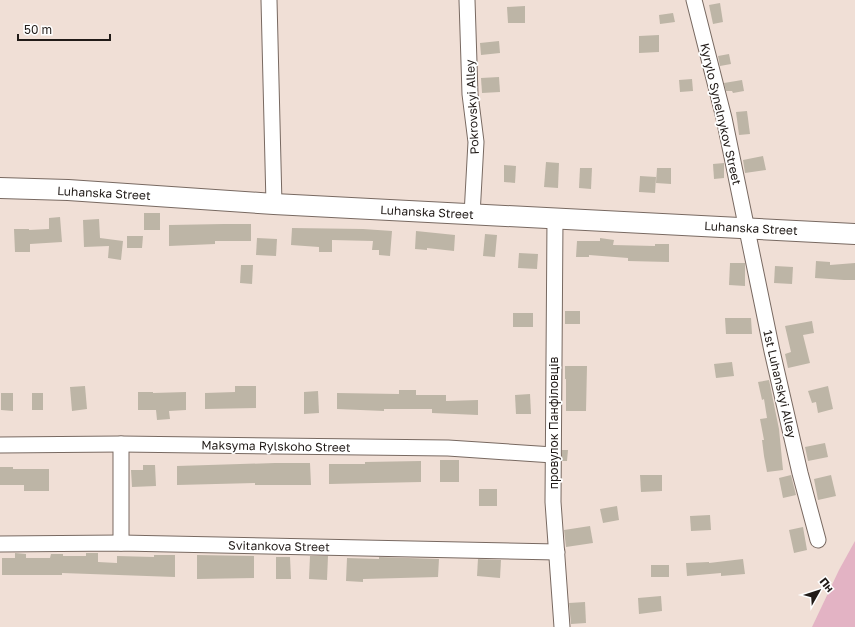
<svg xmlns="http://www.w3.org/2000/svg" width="855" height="627" font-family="'Golos Text',sans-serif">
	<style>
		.water { fill: #e3b3c4 }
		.building { fill: #bdb5a6 }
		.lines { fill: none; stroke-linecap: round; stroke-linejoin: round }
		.minor-casing { stroke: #786961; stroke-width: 17 }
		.major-casing { stroke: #786961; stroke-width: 22 }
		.minor { stroke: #fff; stroke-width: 15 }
		.major { stroke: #fff; stroke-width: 20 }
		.labels { text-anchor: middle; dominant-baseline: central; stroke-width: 3.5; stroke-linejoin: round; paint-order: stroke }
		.street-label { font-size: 12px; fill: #211b18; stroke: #fff }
	</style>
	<rect width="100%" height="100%" fill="#f0dfd6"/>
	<!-- water -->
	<path class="water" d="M855,541V627H812L839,570Z"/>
	<!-- building -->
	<g class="building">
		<path d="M720,3L723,22L713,24L709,5Z"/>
		<path d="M525,6V23H508L507,7Z"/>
		<path d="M673,13L675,22L660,24L659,15Z"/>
		<path d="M659,35V52L639,53V36Z"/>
		<path d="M499,41L500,53L481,55L480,43Z"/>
		<path d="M729,54L731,64L720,66L718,56Z"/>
		<path d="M499,77L500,92L482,93L481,78Z"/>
		<path d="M692,79L693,91L680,92L679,80Z"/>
		<path d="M742,80L744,91L733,93L732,91H726L724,83Z"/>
		<path d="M747,111L750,134L739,135L736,112Z"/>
		<path d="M763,156L766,170L745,173L743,160Z"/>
		<path d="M546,162L559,163L558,188L544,187Z"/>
		<path d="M724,163V178L714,179L713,164Z"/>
		<path d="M504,165L516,166L515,183L504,182Z"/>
		<path d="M580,168H592L591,189L579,188Z"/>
		<path d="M657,168H671V184L656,183Z"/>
		<path d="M640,176L656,177L655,193L639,192Z"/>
		<rect x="144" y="213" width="16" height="17"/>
		<path d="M60,217L62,242L30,244V252H15L14,229H29V230L49,229V218Z"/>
		<path d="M99,219L100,238L123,241L121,260L108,258L109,246L84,247L83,220Z"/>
		<path d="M224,224H251V241H215V244L169,246V225Z"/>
		<path d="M292,228L363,229L392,231L390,256L379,255V250H372L373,241L332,240V252H319V247L291,245Z"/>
		<path d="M416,231L455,235L454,251L427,248V250L415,249Z"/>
		<path d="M485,234L497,235L495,257L483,256Z"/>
		<path d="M127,236H143L142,248H127Z"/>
		<path d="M257,238L277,239L276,256L256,255Z"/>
		<path d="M600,238L614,240L613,245L655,246V244H669V262L628,261V258L589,255V257H576L577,241H600Z"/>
		<path d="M519,253L538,254L537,269L518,268Z"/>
		<path d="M816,261L830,262V265L855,263V280H844L815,278Z"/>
		<path d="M730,263H745V286L729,285Z"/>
		<path d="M241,265H253L252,284L240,283Z"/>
		<path d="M775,266L793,267L792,284L774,283Z"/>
		<rect x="565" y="311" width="15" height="13"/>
		<rect x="513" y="313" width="20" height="14"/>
		<path d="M725,318H751L752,334H726Z"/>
		<path d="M812,321L814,333L803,335L810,363L788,368L785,354L791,352L785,326Z"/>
		<path d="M732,362L734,376L716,378L714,364Z"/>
		<path d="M565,366H587L586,411H566V379H565Z"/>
		<path d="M769,380L779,429L783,470L767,472L764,456L762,440H764L760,419L767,418L764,399L762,400L758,382Z"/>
		<path d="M85,386L87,409L72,411L70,387Z"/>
		<path d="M235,386H256V408L205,409V393L235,392Z"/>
		<path d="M828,386L833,409L818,413L816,402L812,403L808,391Z"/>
		<path d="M399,390H416V395H446V401L478,400V415L432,413V409H384V411L337,409V393L399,394Z"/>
		<path d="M318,391L319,413L304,414V392Z"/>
		<path d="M138,392H153V393L186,392V410L169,411L170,419L157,420L156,410H138Z"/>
		<path d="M1,393H13V411L1,410Z"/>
		<rect x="32" y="393" width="11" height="17"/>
		<path d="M530,394L531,414H516L515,395Z"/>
		<path d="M825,443L828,457L808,461L805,447Z"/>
		<path d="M562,450H568L567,461H562Z"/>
		<rect x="440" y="460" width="19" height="22"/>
		<path d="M421,461V482L329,484V464H365V462Z"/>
		<path d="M275,463H310L311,485H255V483L177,485V466Z"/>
		<path d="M143,465H155L156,486L132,487L131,470H143Z"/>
		<path d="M0,467H13V469H49V491H24V485H0Z"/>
		<path d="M640,475H662V491L641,492Z"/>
		<path d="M791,475L796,495L783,498L779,478Z"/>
		<path d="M831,475L836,496L818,500L814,479Z"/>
		<rect x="479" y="489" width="18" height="17"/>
		<path d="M617,506L619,520L603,523L600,509Z"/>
		<path d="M710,515L711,530L691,531L690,516Z"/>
		<path d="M590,526L593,543L566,547L564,530Z"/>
		<path d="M803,527L807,550L794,553L789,530Z"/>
		<path d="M15,553L26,554V558H50L51,554H63V556H86V553H98V562L117,563V556L154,557V555H175V577L62,573V575H2V558H15Z"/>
		<path d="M197,555L254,556V578L197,579Z"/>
		<path d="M310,556H328L327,580L309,579Z"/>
		<path d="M276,557H290L291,579H276Z"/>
		<path d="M379,557L439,559L438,577L363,579V582L346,581L347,558L379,559Z"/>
		<path d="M478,559L501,560L500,578L477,576Z"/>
		<path d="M743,559L745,574L721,576V573L687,576L686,563L709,562V563Z"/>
		<rect x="651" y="565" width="18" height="12"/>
		<path d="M661,596L662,611L639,614L638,598Z"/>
		<path d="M585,602L586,623L571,624L569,603Z"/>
	</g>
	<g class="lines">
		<defs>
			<g id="minor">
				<path d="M269,0L274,204"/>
				<path d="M467,0L470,94L476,142L472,215"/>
				<path d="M694,0L724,118L772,351L800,473L818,540"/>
				<path d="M555,219L553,502L562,627"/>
				<path d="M121,444V543"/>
				<path d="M0,445L121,444L448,448L553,455"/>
				<path d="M0,544L121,543L557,552"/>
			</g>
			<path id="major" d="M0,188L68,190L274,204L855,234"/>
		</defs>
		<!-- minor casing -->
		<use href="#minor" class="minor-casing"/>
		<!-- major casing -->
		<use href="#major" class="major-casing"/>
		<!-- minor -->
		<use href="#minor" class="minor"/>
		<!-- major -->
		<use href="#major" class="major"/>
	</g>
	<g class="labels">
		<!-- street labels -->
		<g class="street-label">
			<text transform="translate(472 107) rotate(-93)">Pokrovskyi Alley</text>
			<text transform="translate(721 114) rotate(77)">Kyrylo Synelnykov Street</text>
			<text transform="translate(104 193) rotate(3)">Luhanska Street</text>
			<text transform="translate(427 212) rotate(3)">Luhanska Street</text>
			<text transform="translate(751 228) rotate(3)">Luhanska Street</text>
			<text transform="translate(780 384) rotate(77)">1st Luhanskyi Alley</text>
			<text transform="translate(553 423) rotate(-90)">провулок Панфіловців</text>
			<text transform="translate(276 446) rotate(1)">Maksyma Rylskoho Street</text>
			<text transform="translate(279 546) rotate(1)">Svitankova Street</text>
		</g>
	</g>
	<!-- north arrow -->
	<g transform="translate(819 591) rotate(51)" stroke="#ffffff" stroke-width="3" paint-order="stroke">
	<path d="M0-3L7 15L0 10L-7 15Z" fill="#211b18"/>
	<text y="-6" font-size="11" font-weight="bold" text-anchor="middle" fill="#211b18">Пн</text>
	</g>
	<!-- scale -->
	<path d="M18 34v6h92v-6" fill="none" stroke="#211b18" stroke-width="2"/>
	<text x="24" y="34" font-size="12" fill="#211b18" stroke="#ffffff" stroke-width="3" paint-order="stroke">50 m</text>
</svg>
